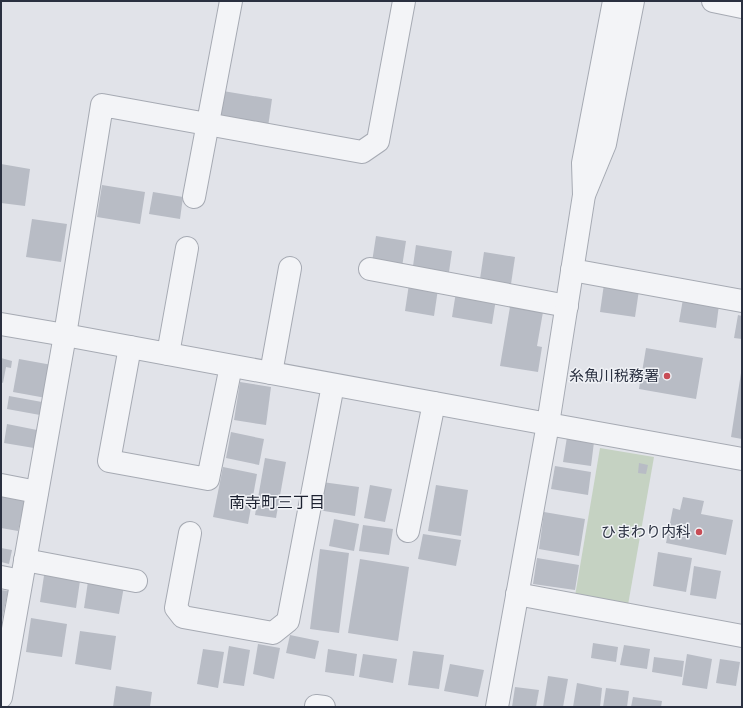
<svg xmlns="http://www.w3.org/2000/svg" width="743" height="708" font-family="Karla,'Noto Sans JP',sans-serif">
	<style>
		.green { fill: #c5d2c2 }
		.building { fill: #b8bcc5 }
		.lines { fill: none; stroke-linecap: round; stroke-linejoin: round }
		.minor-casing { stroke: #a6aab3; stroke-width: 24 }
		.tertiary-casing { stroke: #a6aab3; stroke-width: 24 }
		.minor { stroke: #f3f4f7; stroke-width: 22 }
		.tertiary { stroke: #f3f4f7; stroke-width: 22 }
		.poi-dot { fill: #c84c55; stroke: #f0f2f6; stroke-width: 1.5 }
		.labels { text-anchor: middle; dominant-baseline: central; stroke-width: 3; stroke-linejoin: round; paint-order: stroke }
		.poi-label { font-size: 15px; fill: #2a3040; stroke: #f0f2f6; text-anchor: end }
		.neighbourhood-label { font-size: 16px; fill: #1c2130; stroke: #f0f2f6 }
	</style>
	<rect width="100%" height="100%" fill="#e1e3e9"/>
	<!-- green -->
	<path class="green" d="M600,448L654,457L628,605L575,596Z"/>
	<!-- building -->
	<g class="building">
		<path d="M223,91L272,99L268,127L219,119Z"/>
		<path d="M1,164L30,169L25,206L1,203Z"/>
		<path d="M102,185L145,192L140,224L97,217Z"/>
		<path d="M153,192L183,197L180,219L149,214Z"/>
		<path d="M32,219L67,224L61,262L26,257Z"/>
		<path d="M376,236L406,241L402,267L372,262Z"/>
		<path d="M416,245L452,251L449,272L413,266Z"/>
		<path d="M484,252L515,257L511,284L480,279Z"/>
		<path d="M409,284L438,289L434,316L405,311Z"/>
		<path d="M604,284L639,290L635,317L600,312Z"/>
		<path d="M456,292L496,299L492,324L452,317Z"/>
		<path d="M683,299L719,305L716,328L679,322Z"/>
		<path d="M510,307L543,312L537,346L542,347L538,372L500,366Z"/>
		<path d="M738,315L742,316V339L734,338Z"/>
		<path d="M646,348L703,358L696,399L639,389L640,382L633,381L635,370L642,372Z"/>
		<path d="M1,358L12,361L11,368L6,367L3,383L1,382Z"/>
		<path d="M19,359L52,365L46,398L13,392Z"/>
		<path d="M741,373H742V439L731,437Z"/>
		<path d="M240,382L271,387L266,425L234,420Z"/>
		<path d="M9,396L42,402L40,415L7,409Z"/>
		<path d="M7,424L37,430L34,448L4,443Z"/>
		<path d="M231,432L264,439L259,465L226,458Z"/>
		<path d="M567,437L594,442L591,466L563,462Z"/>
		<path d="M265,458L286,462L276,518L255,515Z"/>
		<path d="M639,463L648,465L646,474L638,473Z"/>
		<path d="M555,466L591,472L588,495L551,489Z"/>
		<path d="M223,467L257,474L248,524L213,517Z"/>
		<path d="M322,482L359,487L355,516L318,510Z"/>
		<path d="M370,485L392,489L385,522L364,518Z"/>
		<path d="M436,485L468,490L461,536L428,531Z"/>
		<path d="M1,495L25,500L18,531L1,528Z"/>
		<path d="M683,497L704,501L701,514L733,520L726,555L666,543L673,508L680,510Z"/>
		<path d="M544,512L585,519L579,556L539,549Z"/>
		<path d="M334,519L359,524L354,551L329,546Z"/>
		<path d="M363,525L393,529L389,555L359,551Z"/>
		<path d="M423,534L461,540L456,566L418,559Z"/>
		<path d="M1,548L12,550L9,564L1,562Z"/>
		<path d="M320,549L349,553L339,633L310,629Z"/>
		<path d="M658,552L692,558L686,592L653,586Z"/>
		<path d="M537,558L579,565L575,590L533,584Z"/>
		<path d="M360,559L409,567L398,641L348,633Z"/>
		<path d="M694,566L721,571L716,599L690,595Z"/>
		<path d="M45,569L81,574L76,608L40,602Z"/>
		<path d="M89,575L125,581L119,614L84,608Z"/>
		<path d="M1,590L8,591L2,620H1Z"/>
		<path d="M31,618L67,624L62,657L26,652Z"/>
		<path d="M80,631L116,636L111,670L75,664Z"/>
		<path d="M290,635L319,641L315,659L286,653Z"/>
		<path d="M593,643L618,647L616,662L591,658Z"/>
		<path d="M258,644L280,648L274,679L253,674Z"/>
		<path d="M624,645L650,649L647,669L620,665Z"/>
		<path d="M229,646L250,650L244,686L223,683Z"/>
		<path d="M203,649L224,652L218,688L197,684Z"/>
		<path d="M328,649L357,654L354,676L325,672Z"/>
		<path d="M413,651L444,655L439,689L408,685Z"/>
		<path d="M363,654L397,659L393,683L359,677Z"/>
		<path d="M687,654L712,659L707,689L682,685Z"/>
		<path d="M654,657L684,661L682,677L652,672Z"/>
		<path d="M720,659L740,662L736,686L716,683Z"/>
		<path d="M450,664L484,670L478,697L444,691Z"/>
		<path d="M548,676L568,679L563,707H543Z"/>
		<path d="M577,683L602,688L600,707H573Z"/>
		<path d="M116,686L152,692L150,707H113Z"/>
		<path d="M515,687L539,690L536,707H512Z"/>
		<path d="M606,688L629,691L627,707H603Z"/>
		<path d="M633,697L662,701L661,707H631Z"/>
	</g>
	<g class="lines">
		<defs>
			<g id="minor">
				<path d="M713,1L742,7"/>
				<path d="M584,195L583,163L614,1"/>
				<path d="M194,197L231,1"/>
				<path d="M370,269L567,306"/>
				<path d="M572,270L742,301"/>
				<path d="M130,347L109,461L208,479L231,366"/>
				<path d="M168,354L187,248"/>
				<path d="M271,373L290,268"/>
				<path d="M1,485L37,492"/>
				<path d="M408,531L434,403"/>
				<path d="M190,533L176,608L183,617L273,633L288,621L333,385"/>
				<path d="M25,560L136,581"/>
				<path d="M1,577L21,581"/>
				<path d="M517,594L742,636"/>
				<path d="M1,697L65,335L102,105L362,152L378,141L404,1"/>
				<path d="M316,706L324,707"/>
				<path d="M497,707L548,424"/>
			</g>
			<g id="tertiary">
				<path d="M1,324L65,335L548,424L742,459"/>
				<path d="M548,424L584,195L605,144L633,1"/>
			</g>
		</defs>
		<!-- minor casing -->
		<use href="#minor" class="minor-casing"/>
		<!-- tertiary casing -->
		<use href="#tertiary" class="tertiary-casing"/>
		<!-- minor -->
		<use href="#minor" class="minor"/>
		<!-- tertiary -->
		<use href="#tertiary" class="tertiary"/>
	</g>
	<!-- markers -->
	<g class="poi-dot">
		<circle cx="667" cy="376" r="4"/>
		<circle cx="699" cy="532" r="4"/>
	</g>
	<g class="labels">
		<!-- poi labels -->
		<g class="poi-label">
			<text x="659" y="376">糸魚川税務署</text>
			<text x="691" y="532">ひまわり内科</text>
		</g>
		<!-- neighbourhood labels -->
		<g class="neighbourhood-label">
			<text x="277" y="502">南寺町三丁目</text>
		</g>
	</g>
	<!-- border -->
	<rect width="743" height="708" fill="none" stroke="#2a3040" stroke-width="4"/>
</svg>
